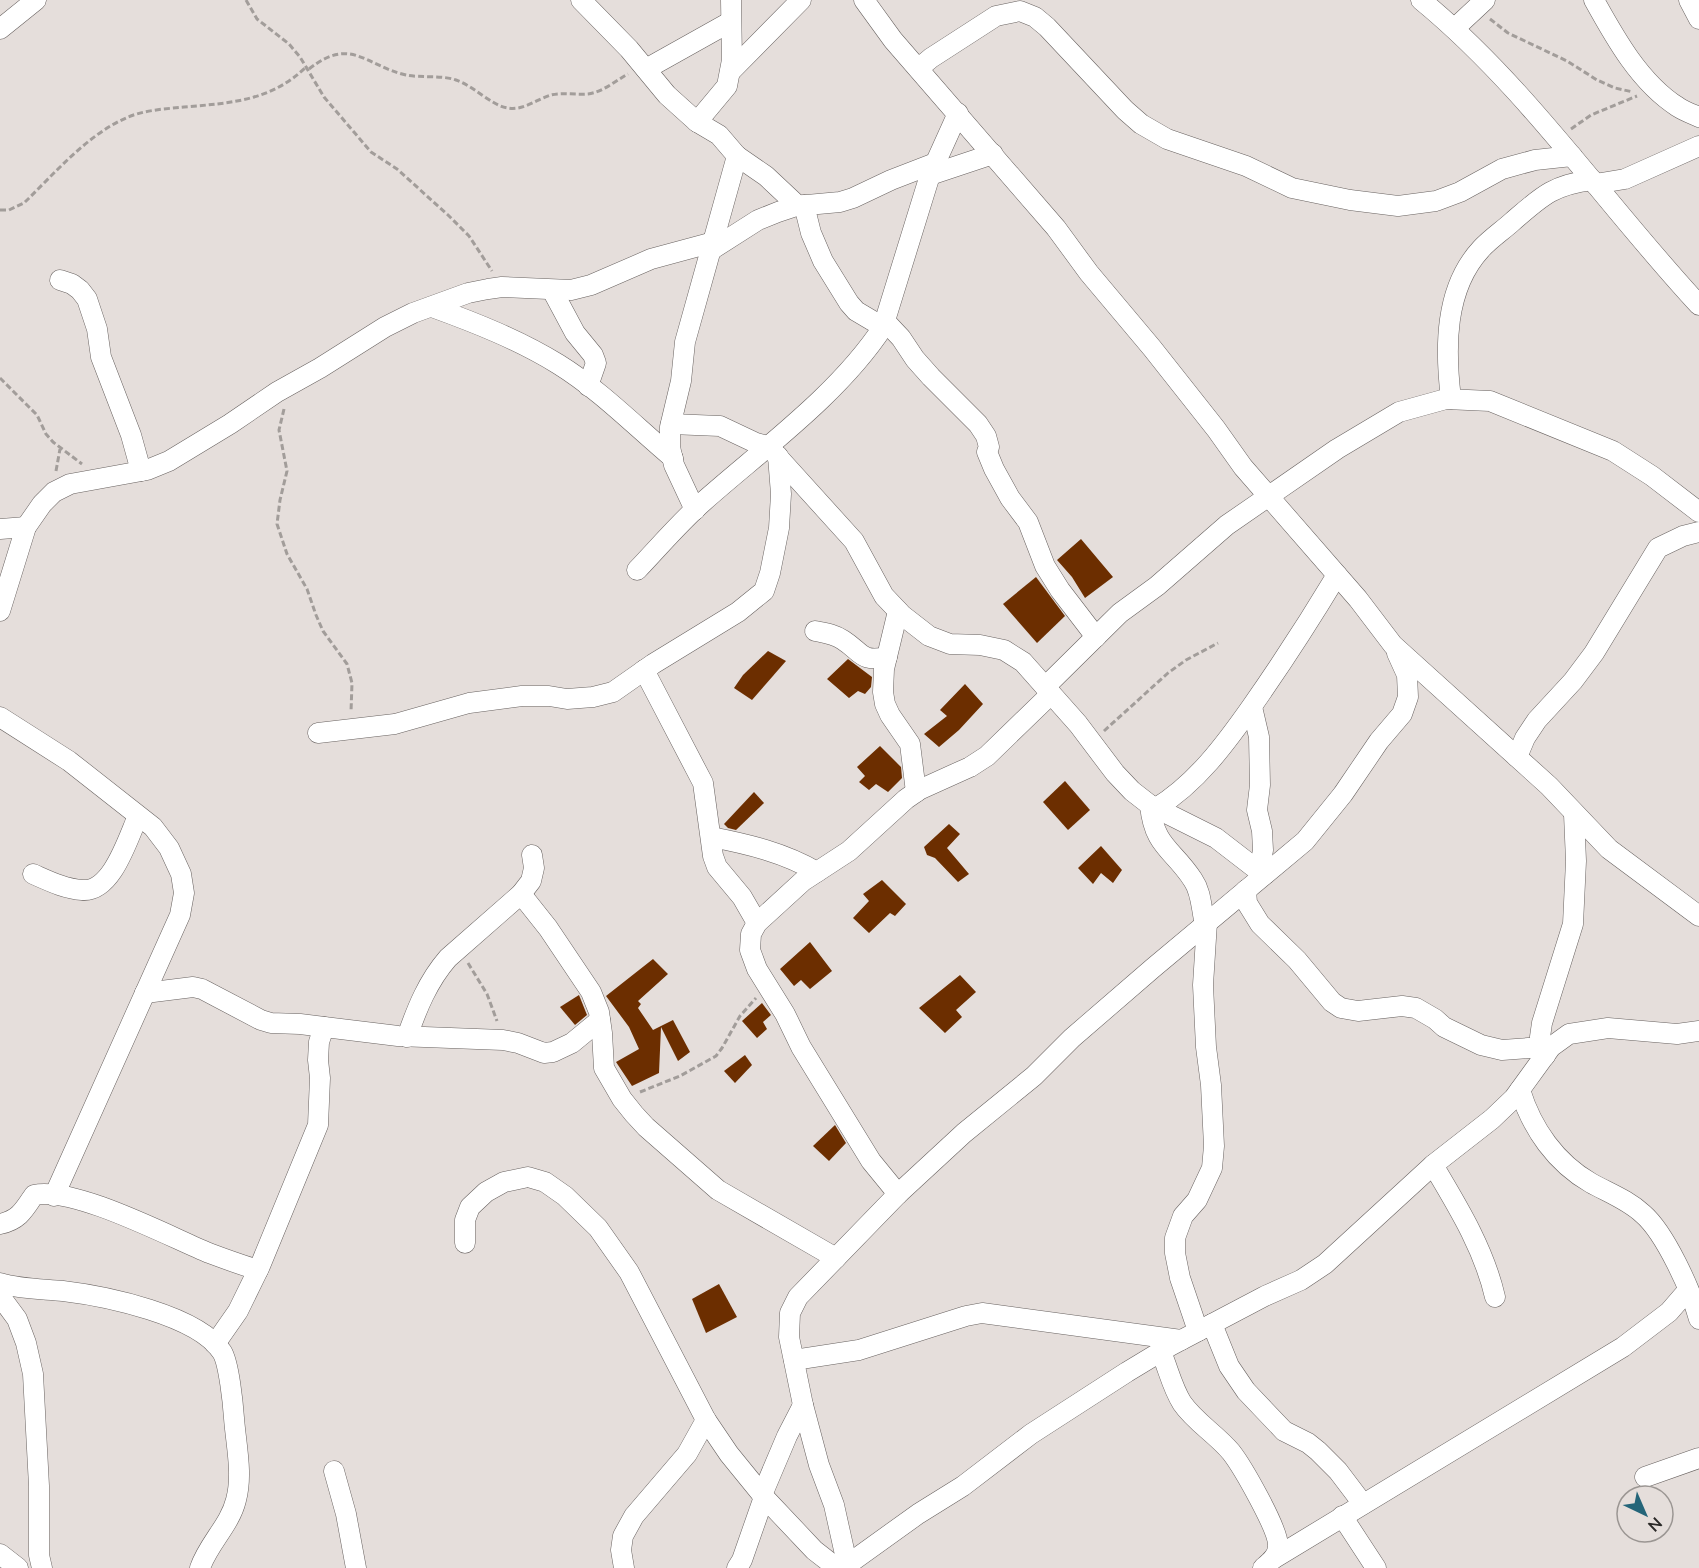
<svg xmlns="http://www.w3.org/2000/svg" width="1699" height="1568" font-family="Mulish,sans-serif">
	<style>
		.building { fill: #6c2e00 }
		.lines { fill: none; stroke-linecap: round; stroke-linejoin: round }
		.minor-casing { stroke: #686260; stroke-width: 21 }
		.path { stroke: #a29d9a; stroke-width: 3; stroke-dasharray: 6 3; stroke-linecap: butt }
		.minor { stroke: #fff; stroke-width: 20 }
	</style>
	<rect width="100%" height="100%" fill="#e5dedb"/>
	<!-- building -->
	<g class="building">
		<path d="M1081,539L1113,577L1085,598L1072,577L1057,560Z"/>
		<path d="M1036,577L1065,616L1037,643L1003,604Z"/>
		<path d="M768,651L786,661L752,700L734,688L743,675Z"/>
		<path d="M848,659L872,677L871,687L865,694L858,691L849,698L827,679Z"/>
		<path d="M965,684L983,704L959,730L939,747L924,734L947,716L940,710Z"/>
		<path d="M880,746L901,767L902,778L888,792L876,784L869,790L859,782L865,776L857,767Z"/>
		<path d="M1065,781L1090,810L1068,830L1043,802Z"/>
		<path d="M754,792L764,803L736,830L728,828L724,824Z"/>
		<path d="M949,824L960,834L947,848L969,874L958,882L935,858L927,855L924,847Z"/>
		<path d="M1101,846L1122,870L1113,883L1101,873L1093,884L1078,868Z"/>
		<path d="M882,880L906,904L895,916L890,913L869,933L853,918L869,901L863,894Z"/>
		<path d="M810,942L832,971L810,989L801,980L794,986L780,969Z"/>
		<path d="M653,959L668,974L638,1001L641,1004L638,1008L653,1030L673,1020L690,1052L678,1061L661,1027L659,1073L632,1086L616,1062L639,1049L629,1027L606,996Z"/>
		<path d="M960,975L976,992L956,1010L962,1017L945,1033L919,1008Z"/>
		<path d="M579,995L587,1015L575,1025L560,1007Z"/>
		<path d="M762,1003L771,1015L763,1022L767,1029L757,1038L742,1021Z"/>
		<path d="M745,1055L752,1065L735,1083L724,1071Z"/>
		<path d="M835,1125L846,1143L829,1161L813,1146Z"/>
		<path d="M719,1284L737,1317L706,1333L692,1299Z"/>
	</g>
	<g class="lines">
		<defs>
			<g id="minor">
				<path d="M581,0L629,49L667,95L697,122"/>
				<path d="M864,0L893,40L1056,228L1089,273L1152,348L1216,429L1243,467L1358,599L1393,645L1549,786L1609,849L1699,916"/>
				<path d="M1421,0C1527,87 1606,205 1699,305"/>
				<path d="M1594,0C1615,38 1640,83 1678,107C1684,111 1692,114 1699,117"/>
				<path d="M1689,0L1699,19"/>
				<path d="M1455,28L1485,0"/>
				<path d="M0,29L36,0"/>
				<path d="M919,68L931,58L996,16L1020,11L1035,17L1047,27L1125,110L1141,124L1167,139L1246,166L1292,188L1350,200L1398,206L1436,201L1460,192L1502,169L1535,160L1572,156"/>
				<path d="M646,69L730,22"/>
				<path d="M730,72L801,0"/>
				<path d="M737,156L766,176L798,206"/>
				<path d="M930,175L993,154"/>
				<path d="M1595,184L1625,179L1699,146"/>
				<path d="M804,205L811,233L823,261L849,303L856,311L883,327"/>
				<path d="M711,250L758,220L778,212L796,206L840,202L853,198L891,180L935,163"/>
				<path d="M60,280L72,284L80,290L87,299L97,329L101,357L131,435L141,471"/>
				<path d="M552,290L575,333L593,355L596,363L588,386"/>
				<path d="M432,307C476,323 519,340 558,364C600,390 635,426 673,458"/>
				<path d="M885,321L901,338L915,359L931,377L978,424L986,436L989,447L987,452L994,469L1010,498L1028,522L1045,566L1060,590L1096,637"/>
				<path d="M1451,399C1445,349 1444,289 1481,249C1490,239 1502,231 1512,222C1541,197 1552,185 1592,180"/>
				<path d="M671,424L720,426L756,443L768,446L854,541L884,596L902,615L929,636L950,644L980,645L1004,650L1023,662L1078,724L1115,773L1132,791L1150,805L1216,838L1264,875"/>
				<path d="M695,510L674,465L670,447V427L681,381L685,342L737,156L719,135L697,122L727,86L732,60L731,0"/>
				<path d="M0,529L26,527"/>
				<path d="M637,570C659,547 680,522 704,501C764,448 839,394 883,327L930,175L958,113"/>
				<path d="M0,611L26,527L42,504L54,492L70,484L147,470L169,461L230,424L277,392L320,368L385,327L413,313L468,293L488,289L502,287L571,290L591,285L651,259L714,242"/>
				<path d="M898,611L884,669L883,692L885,704L890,715L910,744L916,792"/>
				<path d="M815,631C825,633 834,634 843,640C863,653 860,662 887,657"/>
				<path d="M644,670L703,783L713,856L717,867L742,897L757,923"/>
				<path d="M1045,687L1120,613L1157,586L1227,525L1337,449L1399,412L1446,399L1490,401L1613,451L1652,476L1699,512"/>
				<path d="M1252,707L1259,737L1260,785L1257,810L1262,831L1263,850L1259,872"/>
				<path d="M0,717L69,761L153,827L169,848L181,874L184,893L180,915L54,1196"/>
				<path d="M318,733L395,724L469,703L522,696H549L567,699L593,697L613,692L653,664L738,612L764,591L770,573L779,528L781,494L778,456"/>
				<path d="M1517,757L1525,738L1537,720L1573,681L1594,653L1658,548L1683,536L1699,532"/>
				<path d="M1150,805C1154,847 1173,849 1193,880C1202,893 1201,909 1205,924"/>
				<path d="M1156,808C1196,784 1226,743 1252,706C1282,663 1310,620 1337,575"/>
				<path d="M711,837C748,844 785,853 817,872"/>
				<path d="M33,874C49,881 65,889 82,890C112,893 128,838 138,816"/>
				<path d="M1246,890L1247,903L1260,924L1297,960L1332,1002L1341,1008L1358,1011L1402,1006L1416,1008L1435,1019L1444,1027L1481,1045L1502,1050L1543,1047"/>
				<path d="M521,894L548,928L591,992L599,1012L602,1033L604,1068L622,1099L634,1114L646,1127L718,1190L836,1258"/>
				<path d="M145,993L193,987L202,989L261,1020L271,1023L300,1024L398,1036L503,1040L518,1043L544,1053L553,1052L572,1043L600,1020"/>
				<path d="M407,1037C417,1008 428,981 448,958L521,894L531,881L534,868L532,855"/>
				<path d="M1545,1056L1540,1037L1542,1023L1573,924L1576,861L1574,814"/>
				<path d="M1520,1090C1532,1129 1556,1163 1591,1183C1609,1193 1628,1200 1643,1214C1665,1233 1691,1290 1699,1319"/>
				<path d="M1433,1165C1458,1207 1484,1249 1495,1297"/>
				<path d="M898,1194L871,1161L801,1047L785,1014L757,969L750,950L751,934L757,923L803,881L849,851L906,799L919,790L970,767L987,756L1051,694"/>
				<path d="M0,1224C19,1220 24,1210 34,1195C74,1186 170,1237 209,1253C225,1259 242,1265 258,1270"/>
				<path d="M465,1243V1220L470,1207L486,1192L504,1182L528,1177L545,1182L565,1196L598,1228L629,1272L706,1420L729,1454L764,1497L814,1550L837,1568"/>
				<path d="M0,1283C20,1289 43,1289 63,1291C105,1296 198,1315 222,1352C229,1363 233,1404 234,1418C236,1445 243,1474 236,1500C230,1525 208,1544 200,1568"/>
				<path d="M0,1296L17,1319L26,1343L33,1374L39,1486V1555L42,1568"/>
				<path d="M1212,1324L1229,1366L1246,1391L1284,1431L1308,1443L1318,1451L1338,1471L1363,1504"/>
				<path d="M1198,1331L1180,1278L1175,1253V1238L1183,1216L1197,1200L1212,1168L1214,1146L1211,1085L1206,1047L1203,985L1207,922"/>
				<path d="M215,1344L238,1311L260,1266L318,1125L320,1078L318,1060L319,1042L324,1027"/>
				<path d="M1161,1352C1168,1368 1172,1387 1182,1403C1195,1422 1216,1434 1231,1452C1242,1466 1279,1530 1278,1546C1278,1556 1270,1562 1263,1568"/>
				<path d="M794,1360L859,1350L966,1316L982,1313L1181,1340"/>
				<path d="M334,1471L346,1514L356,1568"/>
				<path d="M1645,1477L1699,1458"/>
				<path d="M762,1495L787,1436L803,1405"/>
				<path d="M1342,1516L1376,1568"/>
				<path d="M0,1554L18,1568"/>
				<path d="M1273,1559L1623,1347L1669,1312L1688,1290"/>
				<path d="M847,1565L918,1514L963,1486L1031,1434L1127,1372L1170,1346L1265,1296L1301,1280L1325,1264L1433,1165L1492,1119L1514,1098L1551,1047L1569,1034L1608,1028L1677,1034L1699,1031"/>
				<path d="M624,1568L621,1550L623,1536L634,1516L687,1454L706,1420"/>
				<path d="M737,1568L742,1560L764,1497"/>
				<path d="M848,1568L834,1505L819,1465L803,1405L789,1337L790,1313L798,1297L898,1194L964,1133L1034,1076L1072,1038L1153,968L1305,841L1343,794L1379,741L1402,714L1408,697L1407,675L1397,653"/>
			</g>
		</defs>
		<!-- minor casing -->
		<use href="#minor" class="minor-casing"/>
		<!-- path -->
		<g class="path">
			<path d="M246,0L257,19L289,44L300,57L324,97L371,152L397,169L448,215L469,236L492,271"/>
			<path d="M1490,19L1508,33L1567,61L1597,80L1615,88L1633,92"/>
			<path d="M309,69C351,36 364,65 406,75C421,78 442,75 456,80C474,86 492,106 508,108C523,111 537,99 551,95C563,92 576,95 588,94C603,92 615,81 628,74"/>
			<path d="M1571,129L1591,115L1637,96"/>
			<path d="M0,210H9L24,203C54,174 87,135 126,118C143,110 165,109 184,107C231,103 272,101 307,66"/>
			<path d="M0,378L37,415L46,434L53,442L82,464"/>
			<path d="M284,409L279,430L287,471L280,500L277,524L287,554L307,589L316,615L323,631L347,664L352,683L351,712"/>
			<path d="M56,471L60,449"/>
			<path d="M1104,731L1168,673L1186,660L1218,643"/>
			<path d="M468,963L487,994L497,1021"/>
			<path d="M640,1092L680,1076L716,1056L722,1048L740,1016L756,998"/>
		</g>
		<!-- minor -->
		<use href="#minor" class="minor"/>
	</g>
	<!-- north arrow -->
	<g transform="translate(1645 1514) rotate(136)"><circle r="28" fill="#e5dedb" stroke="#9b9693" stroke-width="1.5"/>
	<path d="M0-4.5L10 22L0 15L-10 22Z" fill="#246579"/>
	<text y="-9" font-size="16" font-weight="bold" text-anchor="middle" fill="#2b2928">N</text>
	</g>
</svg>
